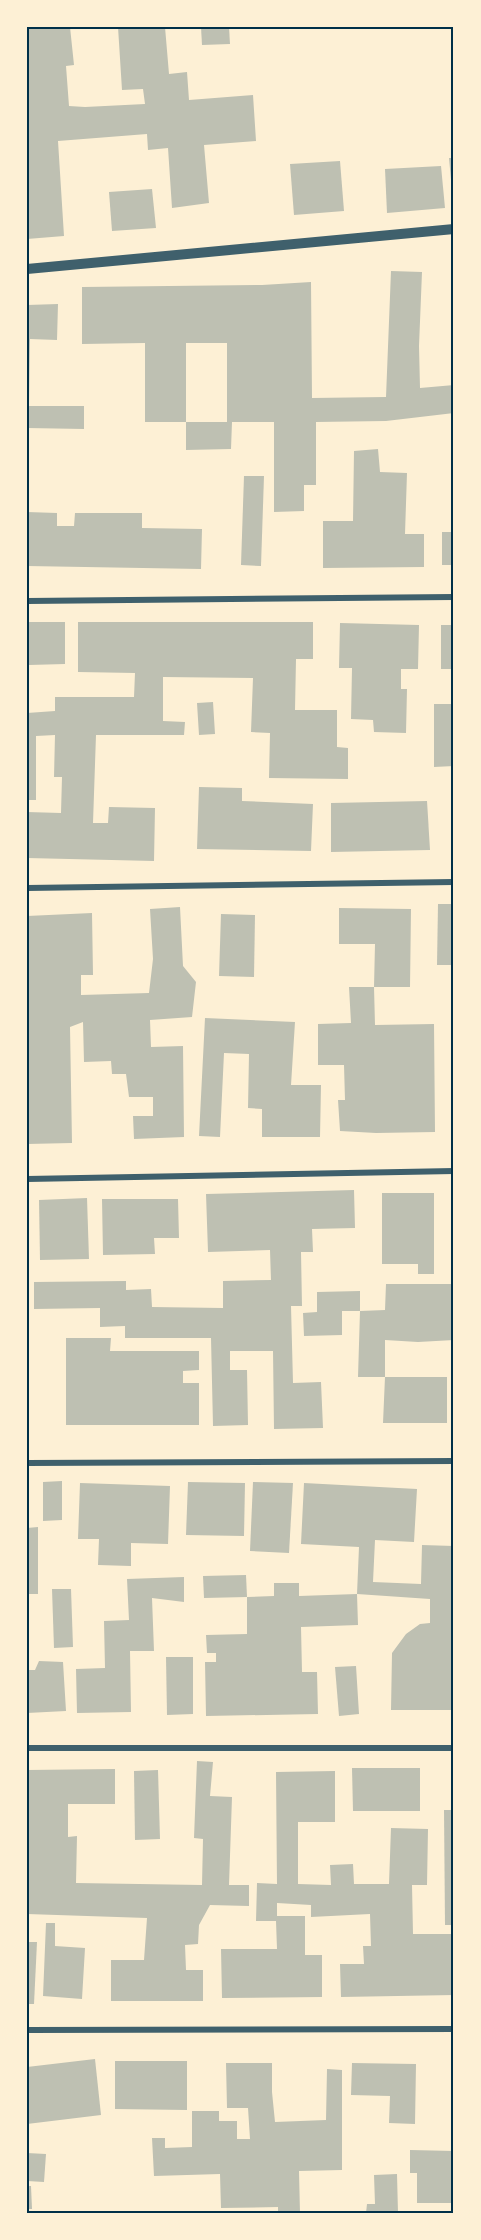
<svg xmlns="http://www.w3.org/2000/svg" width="481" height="2240" font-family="'Fira Sans Condensed',sans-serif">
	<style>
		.building { fill: #bec0b2 }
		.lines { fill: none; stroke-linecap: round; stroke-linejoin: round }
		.minor { stroke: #3f606c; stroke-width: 6 }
		.tertiary { stroke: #3f606c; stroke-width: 10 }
		.neatline { fill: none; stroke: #003049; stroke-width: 2 }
	</style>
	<rect width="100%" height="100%" fill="#fdf0d5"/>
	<!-- building -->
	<g class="building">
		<path d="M27,27H70L74,65L66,66L69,106L85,107L145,104L143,89L122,90L118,27H165L169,74L187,72L189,100L253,95L256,141L204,145L209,203L172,208L168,148L148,150L147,134L58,141L64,236L27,239Z"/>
		<path d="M201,27H229L230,44L202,45Z"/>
		<path d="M449,158H454V191H452Z"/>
		<path d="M340,161L344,211L294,215L290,164Z"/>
		<path d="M441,166L445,208L387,213L385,169Z"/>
		<path d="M152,189L156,228L112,231L109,192Z"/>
		<path d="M391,271L422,272L419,346L420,388L454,385V413L386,421L316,422V485H304V511L274,512V422H232L231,449L186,450V422H227V343H186V422H145V343L82,344V287L262,285L311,282L312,398L386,397Z"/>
		<path d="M58,304L57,340L30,339L29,406H84V429L27,428V305Z"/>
		<path d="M378,449L380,472L407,473L405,534H424V567L323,568V521H353L354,451Z"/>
		<path d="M244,476H264L261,566L241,565Z"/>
		<path d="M27,512L57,513V526H74L75,513H142V528L202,529L201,569L27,566Z"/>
		<rect x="442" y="532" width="12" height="33"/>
		<path d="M29,622H65V664L29,665Z"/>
		<path d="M78,622H313V659H296L295,710H337V747L348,748V779L269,778L270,733L251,732L253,678L163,677V721L185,722L184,735H96L93,823H108L109,807L155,808L154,861L27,858V812L61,813L62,777H54L55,735L36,736V800H27V713L55,711V697H134L135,673L78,672Z"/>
		<path d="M340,623L419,625L418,669H401V689H407L406,733L374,732L373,720L351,719L352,668H339Z"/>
		<rect x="441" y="625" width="13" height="44"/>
		<path d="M213,702L215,734L199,735L197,703Z"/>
		<path d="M434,704H454V766L434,767Z"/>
		<path d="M199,787L242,788V801L313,804L311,851L197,849Z"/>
		<path d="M427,801L430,850L331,852V803Z"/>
		<path d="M438,904H454V965H437Z"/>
		<path d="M180,907L183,966L196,982L192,1017L150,1020L151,1047L183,1046L184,1137L134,1139L133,1116H153V1097H129L126,1074H112L111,1061L84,1062L83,1022L70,1027L72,1143L27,1144V916L92,913L93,975H81V995L149,993L153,959L150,909Z"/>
		<path d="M339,908L411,909L410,987H374L375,944H339Z"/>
		<path d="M221,914L255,915L254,977L219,976Z"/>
		<path d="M349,987H374L375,1025L434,1024L435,1132L376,1133L340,1131L338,1100H345L344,1065H318V1024L351,1023Z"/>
		<path d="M205,1018L295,1022L291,1085H321L320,1137H262V1109L248,1108L249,1054L224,1053L220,1137L199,1136Z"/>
		<path d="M354,1190L355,1228L312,1229L313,1252H301L302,1306H291L293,1383L321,1382L323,1428L274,1429L273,1351H230V1370H247L248,1425L213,1426L211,1338H125V1326L100,1327V1308L34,1309V1282L126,1281V1290L151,1289L152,1307L223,1308V1281L271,1280L270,1250L208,1252L206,1194Z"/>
		<path d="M382,1193H434V1274H418V1264H382Z"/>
		<path d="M87,1198L89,1259L40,1260L39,1200Z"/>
		<path d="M102,1199H178L179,1238H154L155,1254L103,1255Z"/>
		<path d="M386,1284H454V1340L418,1342L385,1340V1377H447V1423H383L385,1377H358L360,1311L385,1310Z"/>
		<path d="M360,1291V1311H342V1335L304,1336L303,1313L317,1312V1292Z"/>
		<path d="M66,1338H111L110,1351H199V1370L183,1371V1383H199V1425H66Z"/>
		<path d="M62,1481V1520L43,1521V1482Z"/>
		<path d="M188,1482L245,1483L244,1536L186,1535Z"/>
		<path d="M253,1482L293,1483L289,1553L250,1551Z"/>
		<path d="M80,1483L170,1486L168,1544L131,1543V1566L98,1565L99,1539H78Z"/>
		<path d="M304,1483L417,1489L414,1542L375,1540L373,1582L421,1584L422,1545L454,1546V1710H391L392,1653L406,1634L420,1624L430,1623V1599L357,1594L359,1547L301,1544Z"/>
		<path d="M38,1527V1594H27V1528Z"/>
		<path d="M246,1575L247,1597L204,1598L203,1576Z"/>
		<path d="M184,1577V1602L152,1598L154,1651H130L131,1712L77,1713L76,1669L105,1668L104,1621L129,1620L127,1579Z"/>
		<path d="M274,1583H299V1596L357,1594L358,1625L301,1627L302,1672H317L318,1714L206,1716L205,1662H216V1653H207L206,1635L247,1634V1597L274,1596Z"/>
		<path d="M52,1589H71L73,1647L54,1648Z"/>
		<path d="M166,1657H193V1714L167,1715Z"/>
		<path d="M39,1661L63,1662L66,1711L27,1713V1670H35Z"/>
		<path d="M356,1666L359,1714L339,1716L335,1667Z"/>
		<path d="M197,1761L213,1762L210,1796L232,1797L229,1885H249V1906L210,1905L199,1925L198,1944L185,1945L186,1970H203V2001H111V1960H144L147,1918L27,1914V1770L115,1769V1804H68V1837L77,1836L76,1883L202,1885L203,1839L194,1838Z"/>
		<path d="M352,1768H420V1811H353Z"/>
		<path d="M158,1770L160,1839L135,1840L134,1771Z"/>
		<path d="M335,1771V1822H298V1884L331,1885L330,1865L353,1864L354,1884H389L391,1828L428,1829L427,1885H412L413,1934H454V1995L341,1997L340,1964H364L363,1946H371L370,1914L311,1917V1905L277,1903V1916H305V1955H322V1997L222,1998L221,1949H277L276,1921H256L257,1883L277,1884L276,1772Z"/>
		<path d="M444,1810H454V1925H445Z"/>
		<path d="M46,1923H55V1946L85,1948L82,1999L43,1996Z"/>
		<path d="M27,1942H37L34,2004H27Z"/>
		<path d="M95,2059L101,2115L27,2124V2067Z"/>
		<path d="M115,2061H187V2110L115,2109Z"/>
		<path d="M226,2063H272V2092L275,2122L326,2120L327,2069L342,2070V2170L299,2171L300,2213H278V2207L221,2208L220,2174L154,2176L152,2138H165V2148L192,2147V2111H219V2121H237V2139H250L248,2108H227Z"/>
		<path d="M352,2063L416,2064L415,2124L389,2123L390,2096L351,2095Z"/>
		<path d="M410,2150L454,2151V2203H417V2173H410Z"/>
		<path d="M27,2153L46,2154L44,2182L27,2181Z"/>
		<path d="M397,2174L398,2213H366L367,2204H375L374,2175Z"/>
		<path d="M27,2186H31L32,2209H27Z"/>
	</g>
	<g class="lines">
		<!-- minor -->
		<g class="minor">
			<path d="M27,601L454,597"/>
			<path d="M27,888L454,882"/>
			<path d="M27,1179L454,1171"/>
			<path d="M27,1463L454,1461"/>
			<path d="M27,1748H454"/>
			<path d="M27,2030L454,2029"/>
		</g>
		<!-- tertiary -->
		<path class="tertiary" d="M27,269L454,229"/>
	</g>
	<!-- border -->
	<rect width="481" height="2240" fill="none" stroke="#fdf0d5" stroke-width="57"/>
	<rect x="28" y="28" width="424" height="2184" class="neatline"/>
</svg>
